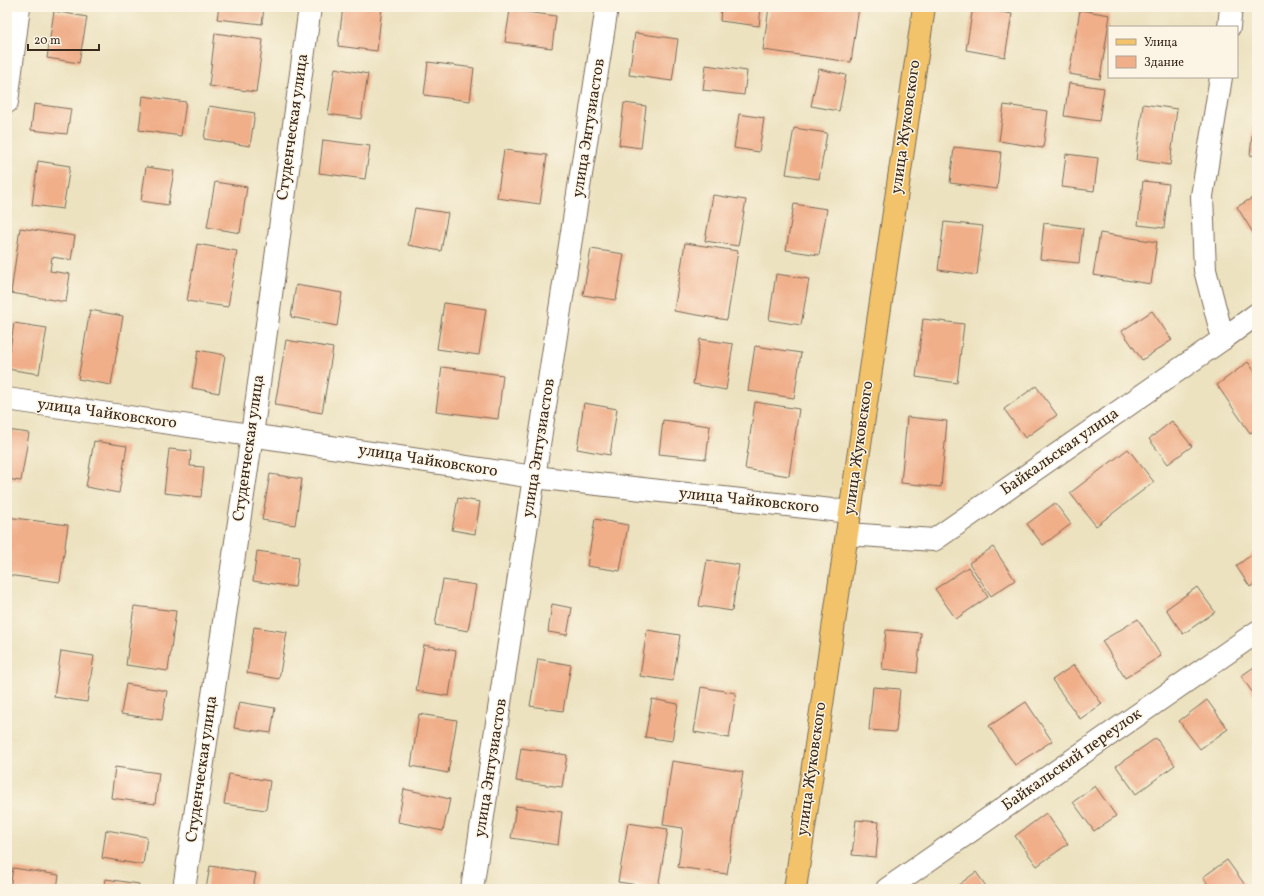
<svg xmlns="http://www.w3.org/2000/svg" width="1264" height="896" font-family="Vollkorn,serif">
	<style>
		.building { fill: #f0ae89 }
		.lines { fill: none; stroke-linecap: round; stroke-linejoin: round }
		.street-casing { stroke: #796a57; stroke-width: 24 }
		.primary-casing { stroke: #796a57; stroke-width: 24 }
		.street { stroke: #fff; stroke-width: 22 }
		.primary { stroke: #f2c36a; stroke-width: 22 }
		.labels { text-anchor: middle; dominant-baseline: central; stroke-width: 3; stroke-linejoin: round; paint-order: stroke }
		.street-label { font-size: 16px; fill: #3b2a1e; stroke: #fcf5e5 }
	</style>
	<rect width="100%" height="100%" fill="#fcf5e5"/>
	<filter id="ink" filterUnits="userSpaceOnUse"><feTurbulence type="fractalNoise" baseFrequency=".025" numOctaves="2"/><feDisplacementMap in="SourceGraphic" scale="8" xChannelSelector="R" yChannelSelector="G"/><feConvolveMatrix kernelMatrix="1 2 1 2 8 2 1 2 1" color-interpolation-filters="sRGB"/></filter>
	<filter id="wash" filterUnits="userSpaceOnUse"><feTurbulence type="fractalNoise" baseFrequency=".012" numOctaves="4" result="noise"/><feDisplacementMap in="SourceGraphic" scale="16" xChannelSelector="R" yChannelSelector="G"/><feGaussianBlur stdDeviation="0.9" result="paint"/><feColorMatrix in="noise" values="0 0 0 0 0 0 0 0 0 0 0 0 0 0 0 0 0 1.4 0 .05"/><feComposite in="paint" operator="in"/></filter>
	<g filter="url(#wash)">
		<rect width="100%" height="100%" fill="#ece2c0"/>
		<g id="blocks">
			<!-- building -->
			<g class="building">
				<path d="M219,7H264L262,24L217,19Z"/>
				<path d="M343,7H382L377,51L338,46Z"/>
				<path d="M721,7H761L759,26L720,21Z"/>
				<path d="M769,7H859L851,62L763,50Z"/>
				<path d="M973,7L1012,14L1005,57L966,50Z"/>
				<path d="M510,10L556,16L552,48L505,42Z"/>
				<path d="M1080,10L1110,15L1100,79L1069,74Z"/>
				<path d="M54,11L87,17L79,63L47,58Z"/>
				<path d="M215,33L263,40L256,92L209,86Z"/>
				<path d="M635,33L678,39L672,81L629,75Z"/>
				<path d="M428,62L474,68L470,101L424,95Z"/>
				<path d="M706,65L747,71L744,95L703,90Z"/>
				<path d="M335,68L368,74L361,119L328,114Z"/>
				<path d="M819,69L846,75L839,111L811,106Z"/>
				<path d="M1069,83L1104,88L1099,121L1064,116Z"/>
				<path d="M143,96L186,102L181,136L139,130Z"/>
				<path d="M624,103L646,106L641,148L619,145Z"/>
				<path d="M34,104L71,109L67,134L31,130Z"/>
				<path d="M1143,104L1177,109L1170,165L1136,160Z"/>
				<path d="M1004,105L1048,111L1043,148L999,141Z"/>
				<path d="M209,106L255,113L250,146L204,139Z"/>
				<path d="M739,114L764,118L759,152L734,148Z"/>
				<path d="M1254,119H1257V156L1250,155Z"/>
				<path d="M794,128L827,133L819,179L786,174Z"/>
				<path d="M323,140L370,146L365,179L319,173Z"/>
				<path d="M954,147L1001,152L997,189L950,183Z"/>
				<path d="M504,150L547,155L540,204L497,198Z"/>
				<path d="M1066,154L1098,158L1094,191L1062,187Z"/>
				<path d="M38,161L70,166L63,209L32,205Z"/>
				<path d="M146,167L174,171L168,205L141,201Z"/>
				<path d="M1143,181L1169,184L1164,228L1138,225Z"/>
				<path d="M215,182L247,187L240,233L207,227Z"/>
				<path d="M713,195L746,200L738,246L705,241Z"/>
				<path d="M1257,195V239L1237,207Z"/>
				<path d="M794,204L827,209L819,255L786,250Z"/>
				<path d="M415,208L448,213L441,251L408,245Z"/>
				<path d="M944,222L983,226L977,275L938,270Z"/>
				<path d="M1044,223L1083,228L1079,263L1040,259Z"/>
				<path d="M20,228L75,236L71,260L52,257L50,271L70,274L66,302L11,293Z"/>
				<path d="M1100,233L1157,242L1151,284L1093,275Z"/>
				<path d="M685,243L738,251L727,320L674,311Z"/>
				<path d="M197,244L237,251L228,307L187,301Z"/>
				<path d="M591,249L624,254L616,300L583,295Z"/>
				<path d="M776,274L809,279L801,325L769,320Z"/>
				<path d="M296,285L342,293L337,326L291,317Z"/>
				<path d="M444,303L486,309L479,355L437,349Z"/>
				<path d="M90,310L123,316L111,385L78,379Z"/>
				<path d="M1152,311L1172,340L1142,360L1122,331Z"/>
				<path d="M923,319L964,324L957,383L916,377Z"/>
				<path d="M14,323L47,328L39,374L7,369Z"/>
				<path d="M700,339L733,344L726,390L693,384Z"/>
				<path d="M286,340L333,348L322,413L275,405Z"/>
				<path d="M755,346L801,353L794,398L748,391Z"/>
				<path d="M198,350L225,355L219,393L192,388Z"/>
				<path d="M1248,362L1257,375V428L1250,433L1217,385Z"/>
				<path d="M442,367L503,375L498,419L436,411Z"/>
				<path d="M1036,386L1057,415L1025,438L1004,409Z"/>
				<path d="M755,402L799,409L789,476L745,469Z"/>
				<path d="M584,403L617,409L610,455L577,449Z"/>
				<path d="M907,417L947,421L941,487L901,483Z"/>
				<path d="M663,420L710,426L706,459L659,454Z"/>
				<path d="M1172,421L1192,446L1168,464L1149,439Z"/>
				<path d="M7,430L29,433L21,481L7,479Z"/>
				<path d="M94,441L127,446L119,493L86,487Z"/>
				<path d="M169,449L191,451L190,466L204,467L201,497L164,493Z"/>
				<path d="M1128,449L1154,482L1096,526L1070,493Z"/>
				<path d="M270,474L302,479L295,525L262,520Z"/>
				<path d="M458,498L480,502L475,534L452,530Z"/>
				<path d="M1055,503L1071,524L1043,545L1027,524Z"/>
				<path d="M7,517L68,525L60,582L7,575Z"/>
				<path d="M595,519L628,525L620,571L587,566Z"/>
				<path d="M993,547L1015,580L991,596L969,563Z"/>
				<path d="M257,551L299,557L295,587L253,581Z"/>
				<path d="M1257,551V582L1250,587L1236,566Z"/>
				<path d="M707,560L739,565L732,611L699,606Z"/>
				<path d="M968,567L988,597L956,619L935,589Z"/>
				<path d="M443,580L476,585L468,631L435,625Z"/>
				<path d="M1197,587L1215,612L1183,634L1166,609Z"/>
				<path d="M552,604L572,608L567,635L548,632Z"/>
				<path d="M134,606L176,611L168,671L126,665Z"/>
				<path d="M1138,619L1161,656L1125,678L1102,641Z"/>
				<path d="M254,627L287,632L279,679L247,673Z"/>
				<path d="M647,630L680,635L673,681L640,676Z"/>
				<path d="M886,630L921,633L917,673L882,669Z"/>
				<path d="M424,645L456,651L449,696L416,691Z"/>
				<path d="M61,651L94,656L87,702L54,697Z"/>
				<path d="M538,659L571,665L563,711L530,706Z"/>
				<path d="M1074,665L1102,704L1080,719L1052,680Z"/>
				<path d="M1257,665V699L1241,676Z"/>
				<path d="M126,684L167,691L162,720L121,714Z"/>
				<path d="M701,687L736,693L729,738L694,732Z"/>
				<path d="M873,687L900,689L896,732L869,730Z"/>
				<path d="M652,699L678,704L672,741L645,737Z"/>
				<path d="M1207,700L1228,729L1200,749L1179,721Z"/>
				<path d="M239,702L275,708L271,733L234,728Z"/>
				<path d="M1026,702L1052,741L1015,765L989,726Z"/>
				<path d="M419,714L457,720L448,773L411,766Z"/>
				<path d="M1156,738L1175,765L1136,794L1116,766Z"/>
				<path d="M521,748L567,755L562,787L516,781Z"/>
				<path d="M672,761L743,772L727,874L678,867L683,828L663,825Z"/>
				<path d="M115,767L159,773L155,804L111,798Z"/>
				<path d="M229,774L270,781L266,810L224,804Z"/>
				<path d="M1095,786L1116,816L1094,831L1073,802Z"/>
				<path d="M404,789L450,799L443,831L398,822Z"/>
				<path d="M516,806L562,812L558,845L511,838Z"/>
				<path d="M1046,813L1068,844L1037,866L1015,836Z"/>
				<path d="M856,820L879,822L876,857L852,855Z"/>
				<path d="M628,823L668,829L658,888L618,882Z"/>
				<path d="M106,830L147,837L143,865L102,858Z"/>
				<path d="M1227,860L1248,889H1211L1203,877Z"/>
				<path d="M210,866L256,873L253,889H206Z"/>
				<path d="M13,868L59,875L57,889H10Z"/>
				<path d="M976,872L988,889H953Z"/>
				<path d="M106,879L139,884L138,889H104Z"/>
			</g>
		</g>
	</g>
	<g filter="url(#ink)">
		<use href="#blocks" fill-opacity="0" stroke="#796a57" stroke-width="1"/>
		<g class="lines">
			<defs>
				<g id="street">
					<path d="M1229,27L1231,7"/>
					<path d="M1221,77L1202,196L1205,270L1223,339"/>
					<path d="M7,102L19,7"/>
					<path d="M7,399L534,477L850,512"/>
					<path d="M847,534L934,540L1223,339L1257,314"/>
					<path d="M184,889L252,435L310,7"/>
					<path d="M472,889L534,477L607,7"/>
					<path d="M887,889L1257,632"/>
				</g>
				<path id="primary" d="M795,889L924,7"/>
			</defs>
			<!-- street casing -->
			<use href="#street" class="street-casing"/>
			<!-- primary casing -->
			<use href="#primary" class="primary-casing"/>
			<!-- street -->
			<use href="#street" class="street"/>
			<!-- primary -->
			<use href="#primary" class="primary"/>
		</g>
	</g>
	<g class="labels">
		<!-- street labels -->
		<g class="street-label">
			<text transform="translate(293 127) rotate(-82)">Студенческая улица</text>
			<text transform="translate(906 127) rotate(-82)">улица Жуковского</text>
			<text transform="translate(589 128) rotate(-81)">улица Энтузиастов</text>
			<text transform="translate(107 414) rotate(8)">улица Чайковского</text>
			<text transform="translate(249 448) rotate(-82)">Студенческая улица</text>
			<text transform="translate(539 448) rotate(-81)">улица Энтузиастов</text>
			<text transform="translate(859 448) rotate(-82)">улица Жуковского</text>
			<text transform="translate(1060 452) rotate(-35)">Байкальская улица</text>
			<text transform="translate(428 461) rotate(9)">улица Чайковского</text>
			<text transform="translate(749 501) rotate(6)">улица Чайковского</text>
			<text transform="translate(1072 760) rotate(-35)">Байкальский переулок</text>
			<text transform="translate(491 768) rotate(-81)">улица Энтузиастов</text>
			<text transform="translate(202 769) rotate(-82)">Студенческая улица</text>
			<text transform="translate(812 769) rotate(-82)">улица Жуковского</text>
		</g>
	</g>
	<!-- margin -->
	<rect width="1264" height="896" fill="none" stroke="#fcf5e5" stroke-width="24"/>
	<!-- legend -->
	<rect x="1108" y="26" width="130" height="52" fill="#fcf5e5" stroke="#afa495"/>
	<rect x="1116" y="39" width="20" height="6" fill="#f2c36a" stroke="#afa495"/>
	<text x="1144" y="46" font-size="12" fill="#3b2a1e">Улица</text>
	<rect x="1116" y="56" width="20" height="12" fill="#f0ae89" stroke="#afa495"/>
	<text x="1144" y="66" font-size="12" fill="#3b2a1e">Здание</text>
	<!-- scale -->
	<path d="M28 44v6h71v-6" fill="none" stroke="#3b2a1e" stroke-width="2"/>
	<text x="34" y="44" font-size="12" fill="#3b2a1e" stroke="#fcf5e5" stroke-width="3" paint-order="stroke">20 m</text>
</svg>
